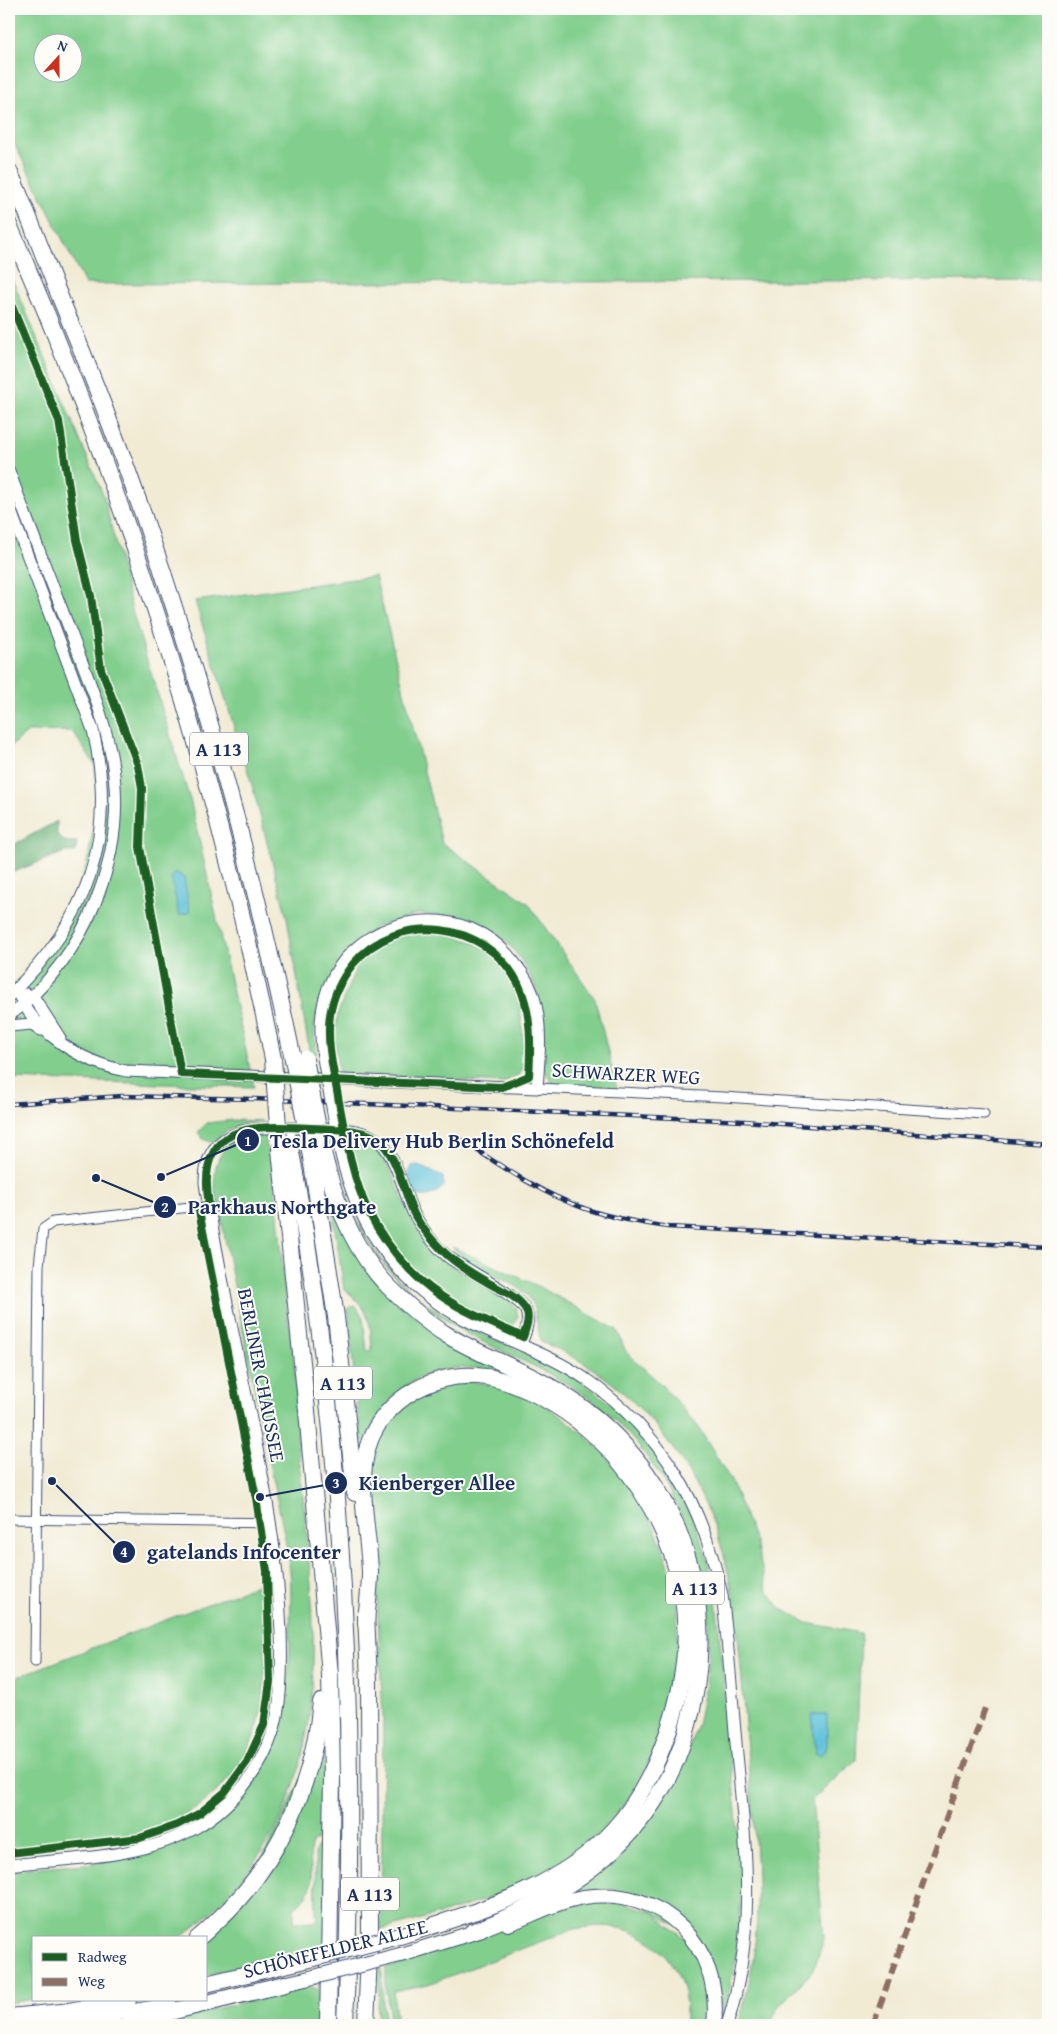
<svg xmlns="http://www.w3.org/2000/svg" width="1057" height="2034" font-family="'Gentium Book Plus',serif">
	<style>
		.green { fill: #81ce8d; stroke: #4e7e76; fill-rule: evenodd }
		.forest { fill: #68b178; stroke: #42706b }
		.water { fill: #5abfd8; stroke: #3a779b }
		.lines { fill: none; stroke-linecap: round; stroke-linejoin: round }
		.minor-casing { stroke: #3b4b70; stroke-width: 11 }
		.tertiary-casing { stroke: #3b4b70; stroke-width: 13 }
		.trunk-casing { stroke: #3b4b70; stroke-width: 16 }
		.motorway-casing { stroke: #3b4b70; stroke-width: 18 }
		.minor { stroke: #fff; stroke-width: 9 }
		.tertiary { stroke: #fff; stroke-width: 11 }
		.trunk { stroke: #fff; stroke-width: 14 }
		.motorway { stroke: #fff; stroke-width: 16 }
		.rail-casing { stroke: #1b2f5e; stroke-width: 4.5 }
		.rail { stroke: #fdfcf7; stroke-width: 2.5; stroke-dasharray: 8; stroke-linecap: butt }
		.tertiary-bridge-casing { stroke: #3b4b70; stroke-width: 13; stroke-linecap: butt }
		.trunk-bridge-casing { stroke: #3b4b70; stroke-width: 16; stroke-linecap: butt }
		.motorway-bridge-casing { stroke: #3b4b70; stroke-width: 18; stroke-linecap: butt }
		.tertiary-bridge { stroke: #fff; stroke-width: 11 }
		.trunk-bridge { stroke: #fff; stroke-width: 14 }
		.motorway-bridge { stroke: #fff; stroke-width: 16 }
		.quiet { stroke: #8d6e63; stroke-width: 6; stroke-dasharray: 12 6; stroke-linecap: butt }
		.cycleway-casing { stroke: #fdfcf7; stroke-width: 11 }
		.cycleway { stroke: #1b5e20; stroke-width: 8 }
		.labels { text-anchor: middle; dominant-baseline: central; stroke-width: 4; stroke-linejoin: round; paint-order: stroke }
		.shield { fill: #fdfcf7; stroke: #5f6c8c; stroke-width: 1 }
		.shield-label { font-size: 19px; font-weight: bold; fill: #1b2f5e }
		.street-label { font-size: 20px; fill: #1b2f5e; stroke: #fdfcf7 }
		.leader { fill: none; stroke: #1b2f5e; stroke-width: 2 }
		.callout-dot { fill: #1b2f5e; stroke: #fdfcf7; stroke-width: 2 }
		.mark-label { font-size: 15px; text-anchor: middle; font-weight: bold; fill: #fff }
		.callout-label { font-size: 21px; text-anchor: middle; font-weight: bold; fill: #1b2f5e; stroke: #fdfcf7; stroke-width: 4; stroke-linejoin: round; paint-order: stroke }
	</style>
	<rect width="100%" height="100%" fill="#fdfcf7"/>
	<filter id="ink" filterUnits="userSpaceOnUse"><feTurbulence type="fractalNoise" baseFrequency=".02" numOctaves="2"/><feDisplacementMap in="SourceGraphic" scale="10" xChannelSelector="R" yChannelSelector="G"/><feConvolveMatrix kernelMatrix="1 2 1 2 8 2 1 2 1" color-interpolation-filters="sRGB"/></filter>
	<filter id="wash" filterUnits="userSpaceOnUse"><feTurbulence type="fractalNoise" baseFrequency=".0096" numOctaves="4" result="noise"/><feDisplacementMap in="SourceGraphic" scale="20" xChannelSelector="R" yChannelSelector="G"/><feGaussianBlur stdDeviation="1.12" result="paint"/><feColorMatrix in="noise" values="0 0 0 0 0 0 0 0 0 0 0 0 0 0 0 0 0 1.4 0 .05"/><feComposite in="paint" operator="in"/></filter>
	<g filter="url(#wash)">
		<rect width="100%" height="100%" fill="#f1ebd4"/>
		<!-- green -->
		<g class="green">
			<path d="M9,9H1048V280L85,284L9,133ZM42,42H72V72H42Z"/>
			<path d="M9,271L104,497L133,614L191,803L254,1087L9,1079V989L23,975L50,942L72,905L86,867L98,805L95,765L72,731L28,732L9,748Z"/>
			<path d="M375,576L442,843L528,903L595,999L617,1089L560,1086L551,1082L542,1065L536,987L521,960L508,943L480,927L447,916L417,914L376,927L359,940L318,1005L314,1033L317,1054L310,1055L287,918L252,785L195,601Z"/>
			<path d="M437,932C447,935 460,937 470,941C524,965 521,1015 525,1066L519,1075L502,1083L339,1074L334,1039L338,1013L357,965L373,949L402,934Z"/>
			<path d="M233,1120L262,1121C239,1124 229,1126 213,1143L203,1139L198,1132L207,1123Z"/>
			<path d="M265,1134L267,1152H270C278,1202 281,1251 286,1301C290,1333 295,1365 297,1397C298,1412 297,1427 298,1443C314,1631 353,1806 180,1938H34V1999L9,2003V1871C68,1864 144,1865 197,1834C277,1787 289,1717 290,1631C290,1611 292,1590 290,1571C285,1528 273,1486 265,1444C251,1367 234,1290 220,1212L217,1211C209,1170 215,1135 265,1134Z"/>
			<path d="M360,1137L367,1141L385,1158L410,1215L452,1266L510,1301L516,1308L518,1317L512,1327C501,1329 486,1318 476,1314C401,1278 364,1217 349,1138Z"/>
			<path d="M333,1159H336C351,1228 394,1291 458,1323C499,1344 543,1357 581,1382C655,1430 702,1512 716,1598L742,1877L738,1950L723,2019L719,1988L697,1937L612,1889L574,1892C586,1882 599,1873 610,1862C626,1846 638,1822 650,1803C663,1784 681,1765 690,1744C697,1729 700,1711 703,1694C724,1591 684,1482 606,1412C570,1380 526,1363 483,1342C404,1303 355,1244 333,1159Z"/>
			<path d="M332,1209L367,1269L511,1375C476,1365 439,1363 408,1385C403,1389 396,1392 393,1397C382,1410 373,1427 363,1442L361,1441L349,1326V1311H347L349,1307L356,1306L363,1317L367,1351L372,1350C370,1319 370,1309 344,1289Z"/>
			<path d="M452,1247L538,1286L617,1330L626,1352L661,1384L697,1425L730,1479L756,1543L767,1590L780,1608L807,1623L860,1633L861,1639L856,1760L812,1800L824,1939L813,1971L778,2007L770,2025H738C768,1930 756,1855 748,1759C742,1699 741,1630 728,1572C707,1475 636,1378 541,1342L533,1304L526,1294L516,1286L474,1266Z"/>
			<path d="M457,1380C474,1383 498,1383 514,1390C599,1427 664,1511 677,1603C679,1615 677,1628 677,1641C677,1652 679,1663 678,1674C674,1704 663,1730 651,1757C638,1785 622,1811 600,1833C542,1891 457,1909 381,1930L383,1718L377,1594L369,1500L373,1450L384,1426L407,1401Z"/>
			<path d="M262,1583C264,1626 269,1670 261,1712C249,1772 199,1819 141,1833C126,1836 111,1837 96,1839C67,1842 38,1846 9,1850V1680Z"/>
			<path d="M323,1735L328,1833L312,1842C307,1858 317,1883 306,1897C302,1901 298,1904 294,1908V1922H314L318,1919L316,1913L315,1852L317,1847L326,1845L327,1945L302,1953L206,1975V1938L240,1904Z"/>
			<path d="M614,1899L654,1913L685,1938L706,1975L711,2025H685C692,1978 661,1934 613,1927C600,1925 587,1927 574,1929L429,1984L393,1991L397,2025H391L386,1991V1966L392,1967L415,1959V1956L555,1907Z"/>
			<path d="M382,1967L383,2005L387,2025H377L380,1968Z"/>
			<path d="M312,1987L324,1991V2025H143Z"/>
		</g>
		<!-- forest -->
		<path class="forest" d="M57,821V835L64,841L77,842L76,852H65L14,872L11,846Z"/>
		<!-- water -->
		<g class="water">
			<path d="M176,872L184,878L190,912L179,915L171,877Z"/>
			<path d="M418,1165L443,1177L444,1186C435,1195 426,1199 413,1194L408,1172L411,1166Z"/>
			<path d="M812,1715H827V1746L821,1755L816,1754Z"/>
		</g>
	</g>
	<g filter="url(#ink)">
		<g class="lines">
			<defs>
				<g id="minor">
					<path d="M537,1088L723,1097L984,1114"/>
					<path d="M9,1519L271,1523"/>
					<path d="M35,1662L39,1266L43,1229L53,1222L209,1205"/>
				</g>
				<g id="tertiary">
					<path d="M9,471C29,525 50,579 71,633C86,673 103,713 111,755C130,853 87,956 9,1016"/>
					<path d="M9,506L93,730C118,838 88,920 9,996"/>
					<path d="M16,989C34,1033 81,1062 126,1071L537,1088C539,1061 542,1032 536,1005C533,989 524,974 514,962C467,900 369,910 333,977C319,1003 319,1031 323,1058"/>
					<path d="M26,994L33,996L60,1038"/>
					<path d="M9,1026L32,1024L41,1030"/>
					<path d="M338,1140C352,1217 392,1281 462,1318C504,1340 549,1353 587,1380C664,1434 703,1505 722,1595C729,1648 732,1701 737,1754C746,1849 757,1932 727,2025"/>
					<path d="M9,1865C71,1858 142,1859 197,1827C236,1804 268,1762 277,1716C282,1689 282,1661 281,1633C279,1572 271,1519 259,1459C241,1367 219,1275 205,1183C204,1119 270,1127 313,1129C333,1129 359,1127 376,1139C397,1153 403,1194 415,1216C423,1230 434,1244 446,1255C462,1269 521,1296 526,1311C530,1322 525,1333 521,1344"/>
				</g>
				<g id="trunk">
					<path d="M508,1924C533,1915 558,1901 584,1897C663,1885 723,1947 714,2025"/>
					<path d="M404,1954L482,1930"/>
					<path d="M275,1986L314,1977"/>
					<path d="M52,2025L170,2005"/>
				</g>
				<g id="motorway">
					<path d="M9,171C29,214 44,258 62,302C164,547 239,799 293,1059"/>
					<path d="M9,225C126,493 216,772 273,1059"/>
					<path d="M288,1137C346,1428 357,1730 345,2025"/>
					<path d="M308,1138L336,1317L355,1493"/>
					<path d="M320,1139C331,1192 350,1248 389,1287C406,1304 426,1322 447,1335C482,1356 521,1369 556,1390C676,1461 726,1600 686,1732C655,1838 570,1895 472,1932"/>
					<path d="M280,1150L307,1411L330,1675L332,1778L328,2025"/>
					<path d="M366,1614L369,1681L370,1929L366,2025"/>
					<path d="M366,1623C367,1607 370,1589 370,1573C369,1525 350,1465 379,1423C395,1400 417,1386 443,1379C474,1371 502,1378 531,1392C598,1424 647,1484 672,1554C693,1613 688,1674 668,1732C656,1767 639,1802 613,1830C560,1889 475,1912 403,1935"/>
					<path d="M198,1938C205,1933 211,1926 218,1920C279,1864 313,1784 321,1702"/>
					<path d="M206,1984L314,1958"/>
					<path d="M9,2017L62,2012L128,2000"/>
					<path d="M130,2025L158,2015L285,1984"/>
				</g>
			</defs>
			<!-- minor casing -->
			<use href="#minor" class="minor-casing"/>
			<!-- tertiary casing -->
			<use href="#tertiary" class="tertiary-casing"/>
			<!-- trunk casing -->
			<use href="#trunk" class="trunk-casing"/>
			<!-- motorway casing -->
			<use href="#motorway" class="motorway-casing"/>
			<!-- minor -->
			<use href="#minor" class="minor"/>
			<!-- tertiary -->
			<use href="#tertiary" class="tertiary"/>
			<!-- trunk -->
			<use href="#trunk" class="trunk"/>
			<!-- motorway -->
			<use href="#motorway" class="motorway"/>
			<defs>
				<g id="rail">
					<path d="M9,1104L122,1096L254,1099L744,1121L1048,1144"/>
					<path d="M457,1137C498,1164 539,1193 586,1209C612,1218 641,1223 668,1227L1048,1247"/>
				</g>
			</defs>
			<!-- rail casing -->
			<use href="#rail" class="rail-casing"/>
			<!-- rail -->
			<use href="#rail" class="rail"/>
			<defs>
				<path id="tertiary-bridge" d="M323,1058L338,1140"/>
				<path id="trunk-bridge" d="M314,1977L404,1954"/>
				<g id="motorway-bridge">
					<path d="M273,1059L279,1139"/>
					<path d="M293,1059L308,1138"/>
					<path d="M305,1059L320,1139"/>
					<path d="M314,1958L403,1935"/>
				</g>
			</defs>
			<!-- tertiary-bridge casing -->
			<use href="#tertiary-bridge" class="tertiary-bridge-casing"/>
			<!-- trunk-bridge casing -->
			<use href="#trunk-bridge" class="trunk-bridge-casing"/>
			<!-- motorway-bridge casing -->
			<use href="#motorway-bridge" class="motorway-bridge-casing"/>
			<!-- tertiary-bridge -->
			<use href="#tertiary-bridge" class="tertiary-bridge"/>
			<!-- trunk-bridge -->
			<use href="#trunk-bridge" class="trunk-bridge"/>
			<!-- motorway-bridge -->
			<use href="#motorway-bridge" class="motorway-bridge"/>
			<!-- quiet -->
			<path class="quiet" d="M873,2025L985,1708"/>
			<defs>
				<path id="cycleway" d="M9,299L59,421L77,540L91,596L101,669L138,765L142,788L140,847L181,1074L502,1087L529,1076C531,1045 532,1012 518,983C486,921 398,910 353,964C341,979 333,996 330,1015C326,1044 334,1073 339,1102C346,1139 352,1176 368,1211C379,1233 393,1252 410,1270C441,1303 483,1319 523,1337C526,1328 531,1316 525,1308C516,1295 500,1290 487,1282C471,1273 454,1263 441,1249C431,1239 422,1228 415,1216C404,1194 397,1152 376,1138C363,1130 346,1130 332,1129C268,1127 193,1112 209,1205L198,1206L256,1498L267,1571L270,1682L264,1725L247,1762L225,1792L200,1813L177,1825L140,1838L9,1853"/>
			</defs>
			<!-- cycleway casing -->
			<use href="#cycleway" class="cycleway-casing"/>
			<!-- cycleway -->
			<use href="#cycleway" class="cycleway"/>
		</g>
	</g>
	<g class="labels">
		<!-- shield labels -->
		<g class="shield">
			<rect x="190" y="732.5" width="58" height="33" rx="4"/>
			<rect x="314" y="1366.5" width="58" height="33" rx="4"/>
			<rect x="666" y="1571.5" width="58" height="33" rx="4"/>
			<rect x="341" y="1877.5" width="58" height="33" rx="4"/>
		</g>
		<g class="shield-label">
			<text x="219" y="749">A 113</text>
			<text x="343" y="1383">A 113</text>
			<text x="695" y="1588">A 113</text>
			<text x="370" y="1894">A 113</text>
		</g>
		<!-- street labels -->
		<g class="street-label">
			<text transform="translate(626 1073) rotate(3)">SCHWARZER WEG</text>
			<text transform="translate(262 1375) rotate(79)">BERLINER CHAUSSEE</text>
			<text transform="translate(335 1948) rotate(-14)">SCHÖNEFELDER ALLEE</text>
		</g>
	</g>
	<!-- callouts -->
	<path class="leader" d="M161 1177L248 1140M96 1178L165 1207M260 1497L336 1483M52 1481L124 1552"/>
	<g class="callout-dot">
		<circle cx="161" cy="1177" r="5"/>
		<circle cx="96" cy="1178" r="5"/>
		<circle cx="260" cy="1497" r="5"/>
		<circle cx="52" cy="1481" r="5"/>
		<circle cx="248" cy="1140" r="12"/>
		<circle cx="165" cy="1207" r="12"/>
		<circle cx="336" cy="1483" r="12"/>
		<circle cx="124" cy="1552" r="12"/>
	</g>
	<g class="mark-label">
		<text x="248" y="1146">1</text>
		<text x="165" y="1212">2</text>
		<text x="336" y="1488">3</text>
		<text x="124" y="1557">4</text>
	</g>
	<g class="callout-label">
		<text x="442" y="1148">Tesla Delivery Hub Berlin Schönefeld</text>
		<text x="282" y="1214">Parkhaus Northgate</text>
		<text x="437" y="1490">Kienberger Allee</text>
		<text x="244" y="1559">gatelands Infocenter</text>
	</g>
	<!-- margin -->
	<rect width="1057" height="2034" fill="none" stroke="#fdfcf7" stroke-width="30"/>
	<!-- legend -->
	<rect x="32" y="1936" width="175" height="65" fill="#fdfcf7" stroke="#a3aaba"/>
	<rect x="42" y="1953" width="25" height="8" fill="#1b5e20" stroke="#a3aaba"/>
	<text x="78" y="1962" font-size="15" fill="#1b2f5e">Radweg</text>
	<rect x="42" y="1978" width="25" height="8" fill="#8d6e63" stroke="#a3aaba"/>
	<text x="78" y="1986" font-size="15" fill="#1b2f5e">Weg</text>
	<!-- north arrow -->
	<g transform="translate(58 58) rotate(21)"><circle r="24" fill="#fdfcf7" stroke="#a3aaba"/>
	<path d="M0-4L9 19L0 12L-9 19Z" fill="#c8321e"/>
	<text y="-8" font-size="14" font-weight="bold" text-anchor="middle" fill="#1b2f5e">N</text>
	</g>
</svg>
